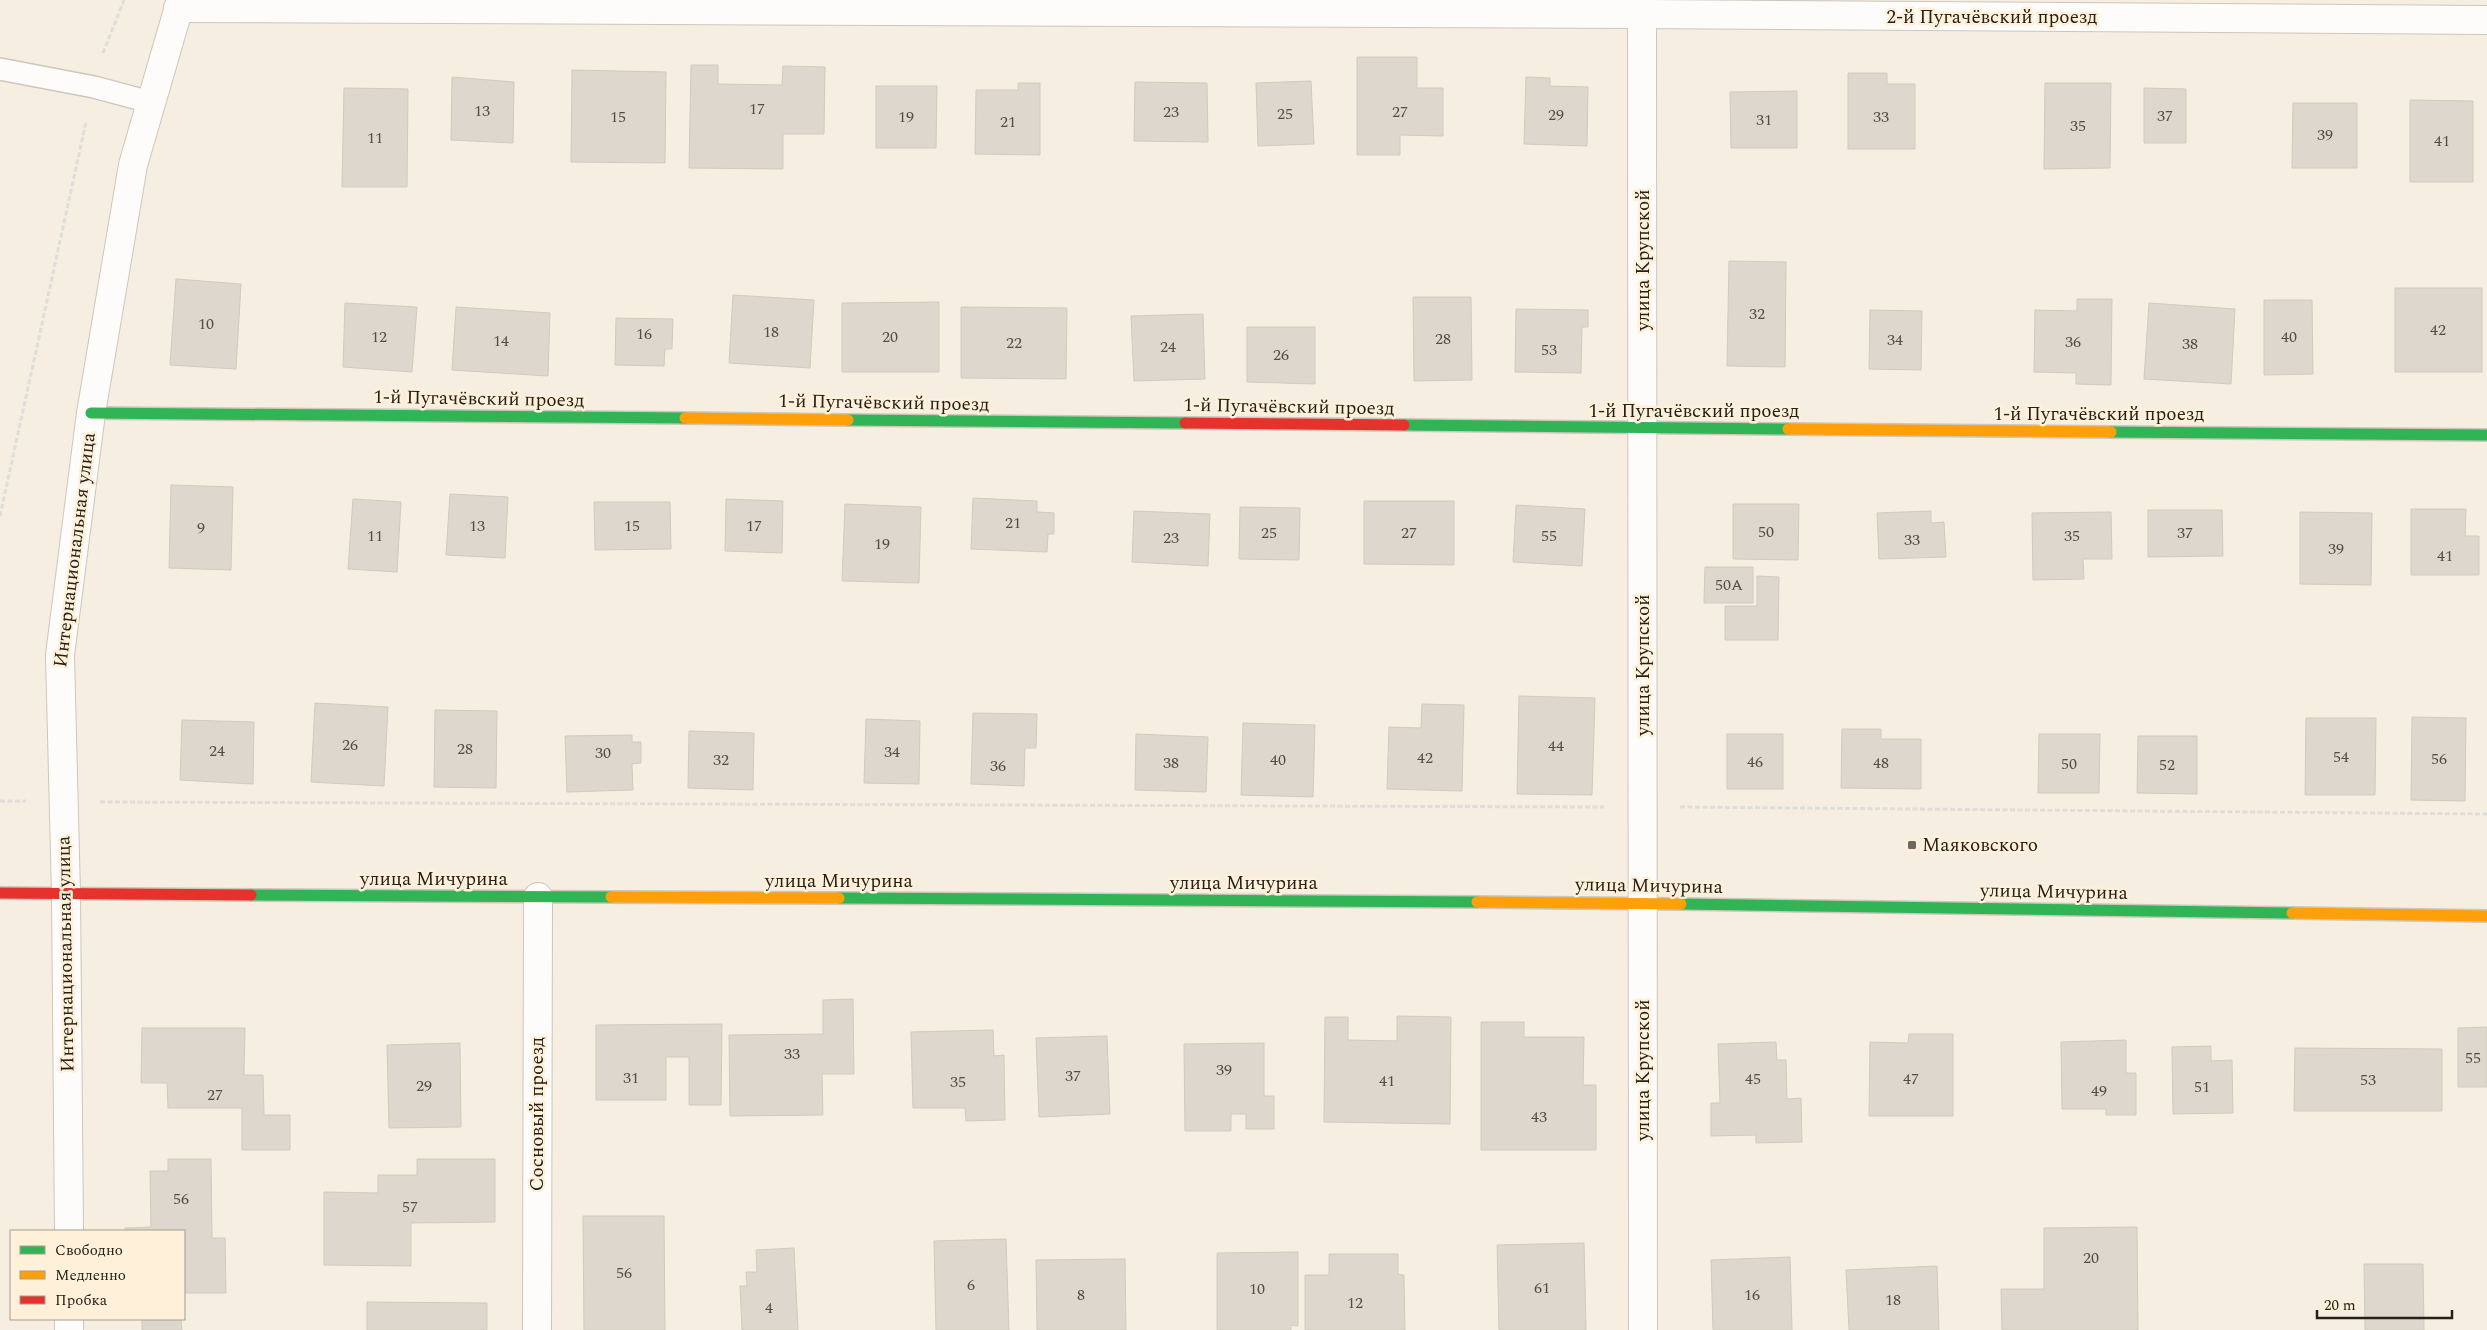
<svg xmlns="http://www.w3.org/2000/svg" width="2487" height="1330" font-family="Spectral,serif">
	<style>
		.building { fill: #ddd7cd; stroke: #d0cabf }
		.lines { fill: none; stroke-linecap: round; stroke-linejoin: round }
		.lane-casing { stroke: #cdc6bc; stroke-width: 24 }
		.street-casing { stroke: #cdc6bc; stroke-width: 30 }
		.fast-casing { stroke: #cdc6bc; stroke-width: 14 }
		.slow-casing { stroke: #cdc6bc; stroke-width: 14 }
		.jam-casing { stroke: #cdc6bc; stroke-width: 14 }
		.path { stroke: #dfddd9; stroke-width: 3; stroke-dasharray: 5 2.5; stroke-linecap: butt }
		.lane { stroke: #fefcfa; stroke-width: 21 }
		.street { stroke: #fefcfa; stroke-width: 28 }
		.fast { stroke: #30b455; stroke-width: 11 }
		.slow { stroke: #ff9f0a; stroke-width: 11 }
		.jam { stroke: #e5322d; stroke-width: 11 }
		.poi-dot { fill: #6e685e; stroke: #fef0d9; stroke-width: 2 }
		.labels { text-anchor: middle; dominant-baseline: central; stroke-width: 5; stroke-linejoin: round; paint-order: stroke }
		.number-label { font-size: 16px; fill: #534e45 }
		.street-label { font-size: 19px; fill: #252018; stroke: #fef0d9 }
		.poi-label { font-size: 19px; fill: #252018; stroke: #fef0d9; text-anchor: start }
	</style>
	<rect width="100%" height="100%" fill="#f6eee1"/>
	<!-- building -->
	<g class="building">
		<path d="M1357,57H1417V88H1443V136L1400,135V155H1357Z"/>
		<path d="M691,65H718V84L782,85L783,66L825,67L824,134H783V169L689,168Z"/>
		<path d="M572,70L666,72L665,163L571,162Z"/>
		<path d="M1848,73H1887V84H1915V149H1848Z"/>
		<path d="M452,77L514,82L513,143L451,140Z"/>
		<path d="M1526,77L1550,78V86L1588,87L1587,146L1524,144Z"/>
		<path d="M1311,81L1314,144L1258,146L1256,83Z"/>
		<path d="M1135,82L1207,83L1208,142L1134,141Z"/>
		<path d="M1018,83H1040V155L975,154L976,90H1018Z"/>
		<path d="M2045,83H2111L2110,168L2044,169Z"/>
		<path d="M876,86H937L936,148H876Z"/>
		<path d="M344,88L408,89L407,187H342Z"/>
		<path d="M2144,88L2186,89V143H2144Z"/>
		<path d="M1797,91V148H1731L1730,92Z"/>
		<path d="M2410,100L2473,101V182H2410Z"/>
		<path d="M2293,103H2357V168H2292Z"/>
		<path d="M1729,261L1786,262L1785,367L1727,366Z"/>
		<path d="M176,279L241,284L236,369L170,365Z"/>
		<rect x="2395" y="288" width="87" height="84"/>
		<path d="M733,295L814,300L810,368L729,363Z"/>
		<path d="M1413,297H1471L1472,380L1414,381Z"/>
		<path d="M2077,299H2112L2111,385L2076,384V373L2034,372L2035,310L2077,311Z"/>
		<path d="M2264,300H2312L2313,374L2264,375Z"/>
		<path d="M939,302V372H842V303Z"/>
		<path d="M345,303L417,307L412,372L343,367Z"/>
		<path d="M2149,303L2235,309L2231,384L2144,379Z"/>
		<path d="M456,307L550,313L548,376L452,370Z"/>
		<path d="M961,307L1067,308L1066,379L961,378Z"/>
		<path d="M1516,309L1588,310V327H1582L1581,373L1515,372Z"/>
		<path d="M1870,310L1922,311L1921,370L1869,369Z"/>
		<path d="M1203,314L1205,379L1134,381L1131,316Z"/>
		<path d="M616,318L673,319L672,349H665L664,366L615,365Z"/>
		<path d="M1247,327H1315V384L1247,382Z"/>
		<path d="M171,485L233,487L231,570L169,568Z"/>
		<path d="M450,494L508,497L505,558L446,555Z"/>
		<path d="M973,498L1037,501V512L1054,513V534H1048L1047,552L971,549Z"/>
		<path d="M353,499L401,502L397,572L348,569Z"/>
		<path d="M726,499L783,501L782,553L725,551Z"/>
		<path d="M1364,501H1454V565L1364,564Z"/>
		<path d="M594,502H670L671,549L595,550Z"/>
		<path d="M845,504L921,507L919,583L842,581Z"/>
		<path d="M1733,504H1799L1798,560L1733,559Z"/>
		<path d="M1516,505L1585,509L1582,566L1513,562Z"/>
		<path d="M1240,507L1300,508L1299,560L1239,559Z"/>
		<path d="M2411,509H2466L2465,536H2479V575H2411Z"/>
		<path d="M2148,510H2222L2223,556L2148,557Z"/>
		<path d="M1134,511L1210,514L1208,566L1132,562Z"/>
		<path d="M1931,511V523L1944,522L1946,557L1879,559L1877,513Z"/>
		<path d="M2111,512L2112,559H2083L2084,579L2033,580L2032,513Z"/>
		<path d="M2300,512L2372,513L2371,585L2300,584Z"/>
		<path d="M1705,567H1753V603H1704Z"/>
		<path d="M1757,576L1779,577L1778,640H1725V606H1757Z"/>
		<path d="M1519,696L1595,698L1592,795L1517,794Z"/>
		<path d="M315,703L388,707L384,786L311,782Z"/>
		<path d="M1422,704L1464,705L1462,791L1387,789L1389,727L1421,728Z"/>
		<path d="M435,710L497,711L496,788L434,787Z"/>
		<path d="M973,713L1037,714L1036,748H1025L1024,786L971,784Z"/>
		<path d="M2412,717L2466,718L2465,801L2411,800Z"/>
		<path d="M2306,718H2376L2375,795H2305Z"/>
		<path d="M866,719L920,721L919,784L864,783Z"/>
		<path d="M182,720L254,722L253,784L180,780Z"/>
		<path d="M1243,723L1315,725L1313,797L1241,795Z"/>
		<path d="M1842,729H1881V739H1921V789L1841,788Z"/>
		<path d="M689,731L754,733L753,790L688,788Z"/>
		<path d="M1136,734L1208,737L1206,792L1135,790Z"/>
		<rect x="1727" y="734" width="56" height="55"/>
		<path d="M2039,734H2100L2099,793H2038Z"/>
		<path d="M632,735V742H641V763L632,764L633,790L567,792L565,736Z"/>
		<path d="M2138,736H2197V794L2137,793Z"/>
		<path d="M853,999L854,1074H822L823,1115L730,1116L729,1035L823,1034V1000Z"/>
		<path d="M1397,1016L1451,1017L1450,1124L1324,1122L1325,1017H1348V1040L1397,1041Z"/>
		<path d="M1481,1022H1524V1037H1584L1583,1085H1596V1150H1481Z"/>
		<path d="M722,1024L721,1105H689V1057H666V1100H596V1025Z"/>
		<path d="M2487,1027V1087H2458V1028Z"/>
		<path d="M142,1028H245L244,1075H263L264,1115H290V1150H242V1108H168L167,1083H141Z"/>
		<path d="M993,1030L994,1056L1004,1055L1005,1120L966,1121L965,1108H913L911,1032Z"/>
		<path d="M1909,1034H1953V1116H1869L1870,1042L1908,1043Z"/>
		<path d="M1107,1036L1110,1114L1039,1117L1036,1038Z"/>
		<path d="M2126,1040V1073H2136V1115H2106V1109H2062L2061,1042Z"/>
		<path d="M1776,1042L1777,1060H1786L1787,1099L1801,1098L1802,1142L1756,1143V1135L1711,1136V1103H1720L1718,1044Z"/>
		<path d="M460,1043L461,1127L389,1128L387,1045Z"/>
		<path d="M1264,1043V1096H1274V1129H1246V1114H1231V1131H1185L1184,1044Z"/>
		<path d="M2211,1046V1061L2232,1060L2233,1113L2173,1114L2172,1047Z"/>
		<path d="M2295,1048L2442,1049V1111H2294Z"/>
		<path d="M168,1159H211L212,1238H225L226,1293H184V1231H125V1228L151,1227L150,1171H168Z"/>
		<path d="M417,1159H495V1222L411,1223V1266L324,1265V1192L378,1193V1175H417Z"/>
		<path d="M583,1216H664L665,1330H584Z"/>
		<path d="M2137,1227L2138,1330H2002L2001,1289H2044V1228Z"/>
		<path d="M1006,1239L1009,1330H936L934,1241Z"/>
		<path d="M1584,1243L1586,1330H1499L1497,1245Z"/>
		<path d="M794,1248L798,1330H742L740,1286H747L746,1272H757L756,1250Z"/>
		<path d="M1298,1252V1326L1291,1325V1330H1217V1253Z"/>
		<path d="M1329,1254H1398V1274L1404,1275L1405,1330H1305V1275H1329Z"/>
		<path d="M1790,1257L1792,1330H1713L1711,1260Z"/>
		<path d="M1125,1259L1126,1330H1037L1036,1260Z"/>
		<path d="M2364,1264H2423L2424,1330H2365Z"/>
		<path d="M1937,1266L1939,1330H1849L1846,1270Z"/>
		<path d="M367,1302L487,1303V1330H367Z"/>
		<path d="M142,1319H181L182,1330H142Z"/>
	</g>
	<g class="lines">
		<defs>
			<path id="lane" d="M0,69L94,87L150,102"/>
			<g id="street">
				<path d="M1642,0L1643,1330"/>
				<path d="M178,8L1642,14L2487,20"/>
				<path d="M69,1231L66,894L60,655L91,413L133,165L181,0"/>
				<path d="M69,1319V1330"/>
				<path d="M537,1330L538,897"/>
			</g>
			<g id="fast">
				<path d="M91,413L685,418"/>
				<path d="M848,420L1185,423"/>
				<path d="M1404,425L1788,429"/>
				<path d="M2111,432L2487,435"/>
				<path d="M251,895L611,897"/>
				<path d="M839,898L1477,902"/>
				<path d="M1681,904L2292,913"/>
			</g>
			<g id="slow">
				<path d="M685,418L848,420"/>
				<path d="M1788,429L2111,432"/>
				<path d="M611,897L839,898"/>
				<path d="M1477,902L1681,904"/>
				<path d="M2292,913L2487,916"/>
			</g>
			<g id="jam">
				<path d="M1185,423L1404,425"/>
				<path d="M0,893L251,895"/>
			</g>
		</defs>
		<!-- lane casing -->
		<use href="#lane" class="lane-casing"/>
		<!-- street casing -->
		<use href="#street" class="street-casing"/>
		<!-- fast casing -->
		<use href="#fast" class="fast-casing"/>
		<!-- slow casing -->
		<use href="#slow" class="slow-casing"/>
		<!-- jam casing -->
		<use href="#jam" class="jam-casing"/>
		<!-- path -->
		<g class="path">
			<path d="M103,53L124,0"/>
			<path d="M0,516L86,122"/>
			<path d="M0,801H26"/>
			<path d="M100,802L1604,807"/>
			<path d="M1680,807L2487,814"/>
		</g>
		<!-- lane -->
		<use href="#lane" class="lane"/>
		<!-- street -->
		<use href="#street" class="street"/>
		<!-- fast -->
		<use href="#fast" class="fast"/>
		<!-- slow -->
		<use href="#slow" class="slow"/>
		<!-- jam -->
		<use href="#jam" class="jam"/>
	</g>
	<!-- markers -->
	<rect class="poi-dot" x="1907" y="840" width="10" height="10" rx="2.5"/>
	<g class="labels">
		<!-- number labels -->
		<g class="number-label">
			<text x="757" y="109">17</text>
			<text x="482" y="111">13</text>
			<text x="1171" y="112">23</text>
			<text x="1400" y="112">27</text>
			<text x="1285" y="114">25</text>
			<text x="1556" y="115">29</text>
			<text x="2165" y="116">37</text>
			<text x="618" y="117">15</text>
			<text x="906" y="117">19</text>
			<text x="1881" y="117">33</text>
			<text x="1764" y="120">31</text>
			<text x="1008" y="122">21</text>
			<text x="2078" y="126">35</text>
			<text x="2325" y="135">39</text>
			<text x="375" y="138">11</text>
			<text x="2442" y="141">41</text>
			<text x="1757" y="314">32</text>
			<text x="206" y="324">10</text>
			<text x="2438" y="330">42</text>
			<text x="771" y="332">18</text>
			<text x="644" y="334">16</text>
			<text x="379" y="337">12</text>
			<text x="890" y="337">20</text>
			<text x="2289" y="337">40</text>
			<text x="1443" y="339">28</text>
			<text x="1895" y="340">34</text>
			<text x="501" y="341">14</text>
			<text x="2073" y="342">36</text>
			<text x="1014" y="343">22</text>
			<text x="2190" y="344">38</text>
			<text x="1168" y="347">24</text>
			<text x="1549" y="350">53</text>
			<text x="1281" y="355">26</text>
			<text x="1013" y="523">21</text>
			<text x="477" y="526">13</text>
			<text x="632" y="526">15</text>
			<text x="754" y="526">17</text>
			<text x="201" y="528">9</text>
			<text x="1766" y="532">50</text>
			<text x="1269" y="533">25</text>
			<text x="1409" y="533">27</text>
			<text x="2185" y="533">37</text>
			<text x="375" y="536">11</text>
			<text x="1549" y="536">55</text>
			<text x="2072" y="536">35</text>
			<text x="1171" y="538">23</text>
			<text x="1912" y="540">33</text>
			<text x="882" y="544">19</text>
			<text x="2336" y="549">39</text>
			<text x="2445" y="556">41</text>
			<text x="1729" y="585">50А</text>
			<text x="350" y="745">26</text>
			<text x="1556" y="746">44</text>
			<text x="465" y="749">28</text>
			<text x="217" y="751">24</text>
			<text x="892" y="752">34</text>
			<text x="603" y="753">30</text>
			<text x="2341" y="757">54</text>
			<text x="1425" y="758">42</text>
			<text x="2439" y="759">56</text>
			<text x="721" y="760">32</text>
			<text x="1278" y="760">40</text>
			<text x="1755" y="762">46</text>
			<text x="1171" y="763">38</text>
			<text x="1881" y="763">48</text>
			<text x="2069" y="764">50</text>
			<text x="2167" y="765">52</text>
			<text x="998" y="766">36</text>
			<text x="792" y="1054">33</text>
			<text x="2473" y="1058">55</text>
			<text x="1224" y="1070">39</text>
			<text x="1073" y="1076">37</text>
			<text x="631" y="1078">31</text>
			<text x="1753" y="1079">45</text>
			<text x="1911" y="1079">47</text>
			<text x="2368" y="1080">53</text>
			<text x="1387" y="1081">41</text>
			<text x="958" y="1082">35</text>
			<text x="424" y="1086">29</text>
			<text x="2202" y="1087">51</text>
			<text x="2099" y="1091">49</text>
			<text x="215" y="1095">27</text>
			<text x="1539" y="1117">43</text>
			<text x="181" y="1199">56</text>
			<text x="410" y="1207">57</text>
			<text x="2091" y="1258">20</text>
			<text x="624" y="1273">56</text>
			<text x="971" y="1285">6</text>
			<text x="1542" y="1288">61</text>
			<text x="1257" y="1289">10</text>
			<text x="1081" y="1295">8</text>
			<text x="1752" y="1295">16</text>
			<text x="1893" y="1300">18</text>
			<text x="1355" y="1303">12</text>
			<text x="769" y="1308">4</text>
		</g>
		<!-- street labels -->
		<g class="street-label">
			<text x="1992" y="17">2-й Пугачёвский проезд</text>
			<text transform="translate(1643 260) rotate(-90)">улица Крупской</text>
			<text transform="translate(479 399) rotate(1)">1-й Пугачёвский проезд</text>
			<text transform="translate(884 403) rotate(1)">1-й Пугачёвский проезд</text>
			<text transform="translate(1289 407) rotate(1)">1-й Пугачёвский проезд</text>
			<text x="1694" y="411">1-й Пугачёвский проезд</text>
			<text x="2099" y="414">1-й Пугачёвский проезд</text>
			<text transform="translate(75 550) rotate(-83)">Интернациональная улица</text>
			<text transform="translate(1643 665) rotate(-90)">улица Крупской</text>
			<text x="434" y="879">улица Мичурина</text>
			<text x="839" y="881">улица Мичурина</text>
			<text x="1244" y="883">улица Мичурина</text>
			<text transform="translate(1649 886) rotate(1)">улица Мичурина</text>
			<text transform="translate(2054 892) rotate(1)">улица Мичурина</text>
			<text transform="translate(66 954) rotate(-91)">Интернациональная улица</text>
			<text transform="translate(1643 1070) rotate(-90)">улица Крупской</text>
			<text transform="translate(537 1114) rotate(-90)">Сосновый проезд</text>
		</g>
		<!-- poi labels -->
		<g class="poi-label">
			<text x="1922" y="845">Маяковского</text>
		</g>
	</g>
	<!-- legend -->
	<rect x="10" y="1230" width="175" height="90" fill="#fef0d9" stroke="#a79d8c"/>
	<rect x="20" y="1246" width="25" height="8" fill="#30b455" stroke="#a79d8c"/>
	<text x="55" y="1255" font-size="15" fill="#252018">Свободно</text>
	<rect x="20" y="1271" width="25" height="8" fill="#ff9f0a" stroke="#a79d8c"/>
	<text x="55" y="1280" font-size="15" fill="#252018">Медленно</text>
	<rect x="20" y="1296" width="25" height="8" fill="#e5322d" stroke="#a79d8c"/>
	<text x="55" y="1305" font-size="15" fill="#252018">Пробка</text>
	<!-- scale -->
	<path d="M2317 1310v8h135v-8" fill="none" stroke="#252018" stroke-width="2.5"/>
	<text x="2324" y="1310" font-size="15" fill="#252018" stroke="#fef0d9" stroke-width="4" paint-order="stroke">20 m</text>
</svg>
